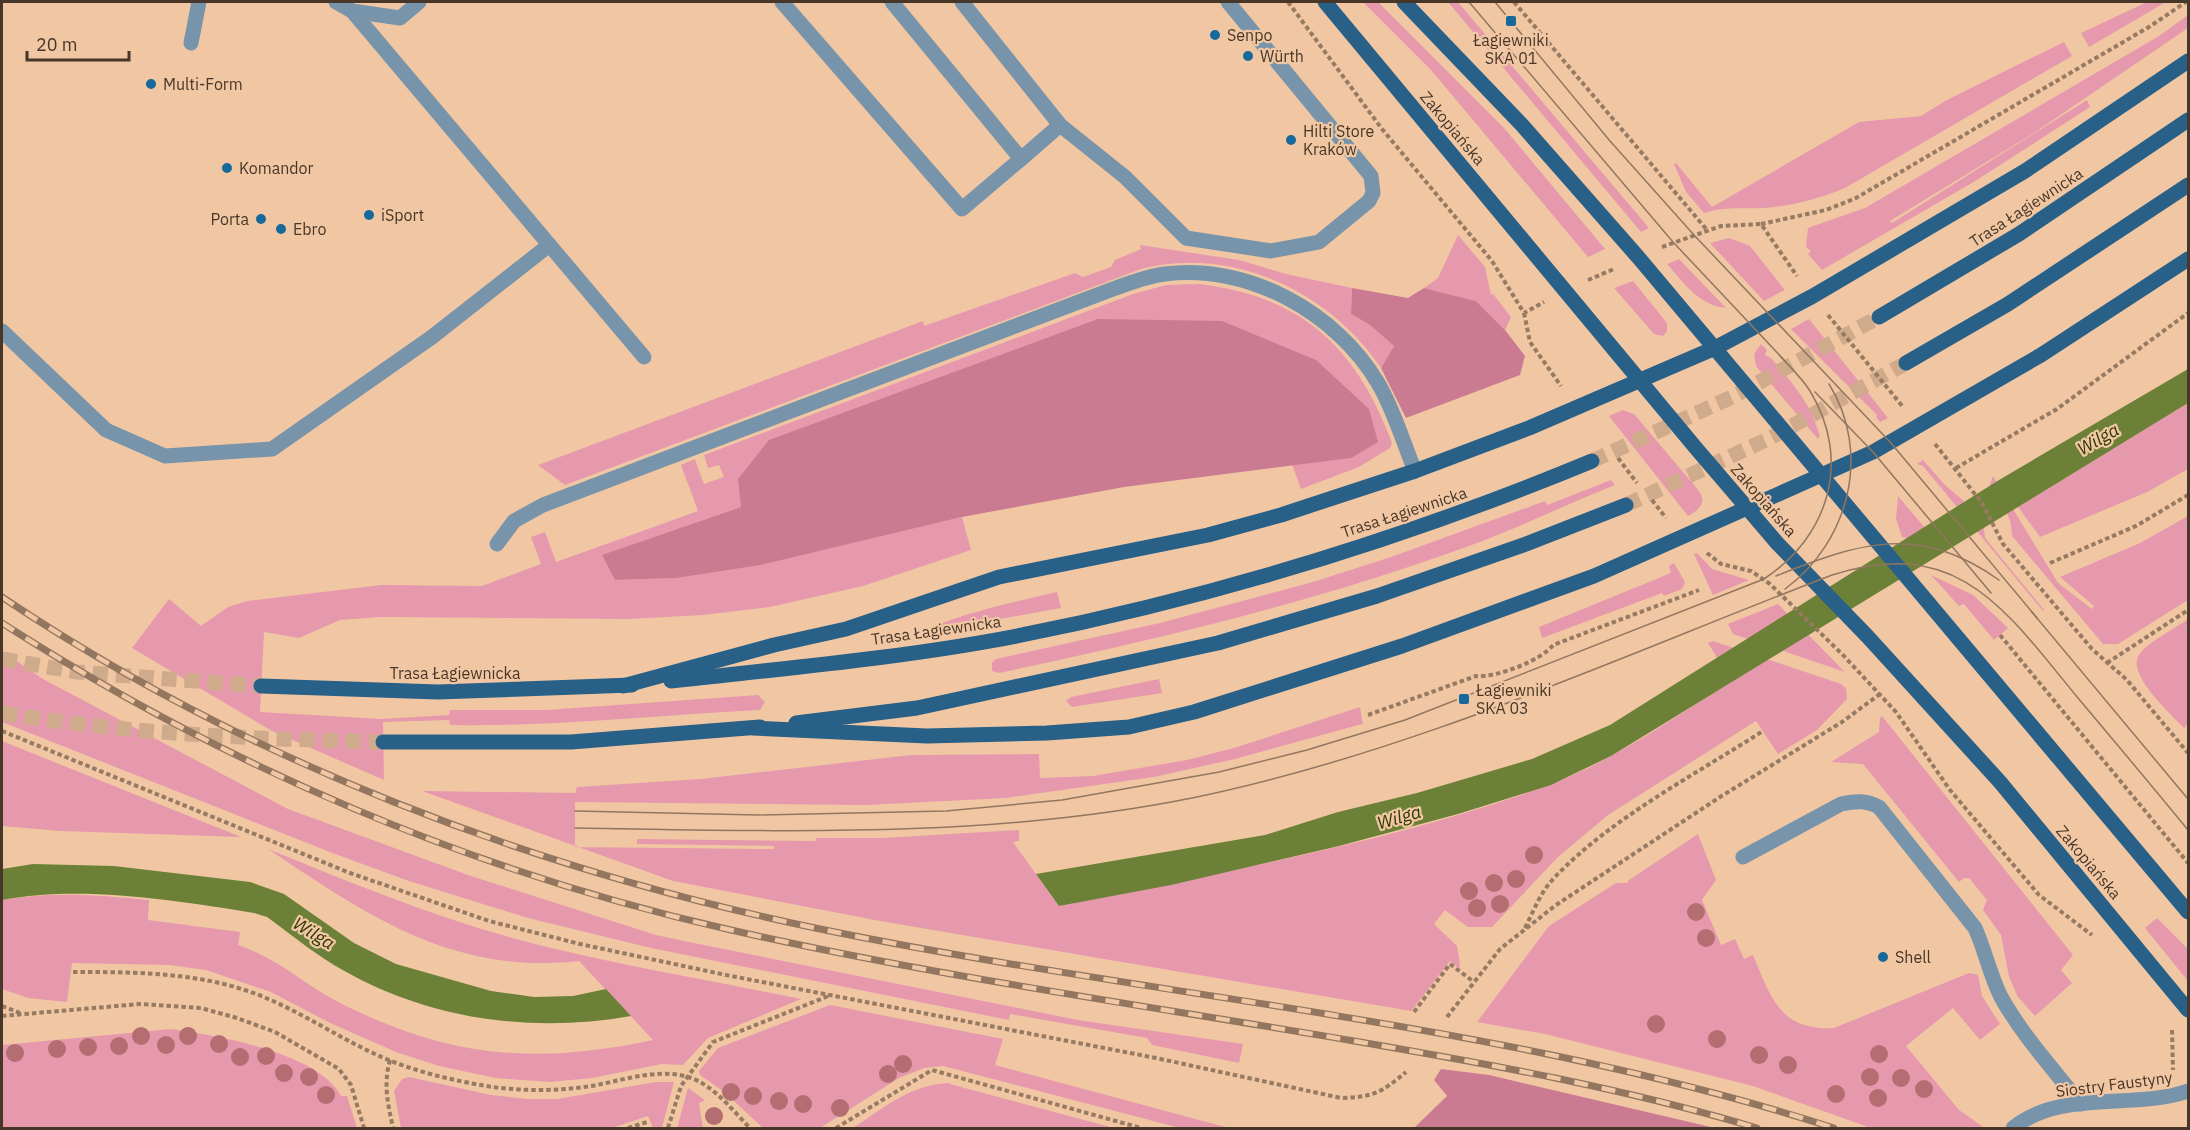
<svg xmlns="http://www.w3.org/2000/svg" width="2190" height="1130" font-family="'IBM Plex Sans',sans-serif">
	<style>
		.green { fill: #e699ad }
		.forest { fill: #ca7b91 }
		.water { fill: #6c8037 }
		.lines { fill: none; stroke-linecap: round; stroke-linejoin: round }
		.major-tunnel { stroke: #cfaa8b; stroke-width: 15; stroke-dasharray: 15 8; stroke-linecap: butt }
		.path { stroke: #967a62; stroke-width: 4; stroke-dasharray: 4.5 3; stroke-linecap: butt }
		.minor { stroke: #7894aa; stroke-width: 15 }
		.major { stroke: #286087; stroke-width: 15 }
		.tram { stroke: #92765f; stroke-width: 1.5 }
		.rail-casing { stroke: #92765f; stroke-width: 7 }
		.rail { stroke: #f1c7a3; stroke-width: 4.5; stroke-dasharray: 14; stroke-linecap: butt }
		.tree { fill: #b46d70 }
		.poi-dot { fill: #18699b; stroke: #f1c7a3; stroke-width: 2 }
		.labels { text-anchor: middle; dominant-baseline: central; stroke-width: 4.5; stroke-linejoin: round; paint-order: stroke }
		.poi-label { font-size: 16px; fill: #483729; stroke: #f1c7a3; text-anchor: start }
		.street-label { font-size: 16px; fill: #483729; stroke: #f1c7a3 }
		.water-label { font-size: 18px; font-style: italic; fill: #2c3800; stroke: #f1c7a3 }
	</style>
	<rect width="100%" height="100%" fill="#f1c7a3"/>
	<!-- green -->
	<g class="green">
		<path d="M1363,2H1378L1504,128L1605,249L1588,257L1431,70Z"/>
		<path d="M1448,2H1458L1649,228L1641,232Z"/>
		<path d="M2147,2H2166L2089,47L2081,33Z"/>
		<path d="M2188,15V28L2034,133L1890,221L1892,223L2087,100L2090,107L1977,180L1822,270L1808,254L1811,251L1806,247L1808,228L1865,208L2159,36Z"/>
		<path d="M2064,42L2072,56L1845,188C1819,199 1792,206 1764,208C1744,209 1723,206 1704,213L1686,192L1674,164L1676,163L1712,207L1859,122L1921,116L1945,101Z"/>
		<path d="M1458,235L1485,267L1491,295L1493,294L1511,317L1505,330L1476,301L1424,288L1438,278Z"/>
		<path d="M1729,238L1750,246L1785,290L1764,301L1710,243Z"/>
		<path d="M1140,245L1239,260L1286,274L1352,288L1351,314L1370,325L1394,346L1381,368C1330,292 1232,245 1141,269L565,485L538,465L923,321L924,326L1075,273L1083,277L1111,267L1115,260L1141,249Z"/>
		<path d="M1679,259L1726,308C1698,305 1684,283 1667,264Z"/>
		<path d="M1633,281L1667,323V331L1663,336L1654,334L1614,288Z"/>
		<path d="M1199,284C1302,296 1357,348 1392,443L1390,448L1359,467L1301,489L1292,464L1351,458L741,507L603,555L615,580L677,578L761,565L962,517L971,550L863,586L770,607L703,615L629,619L381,617L340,620L299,638L264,632L260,712L382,719L449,715L450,710H546L758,695L765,702L760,710C656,715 554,727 450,725L449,720L383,722L384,780L272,731L132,648L169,599L201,626L228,607L247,601L381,585L482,586L541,564L531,537L545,532L556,562L698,511L681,465L695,459L704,484L724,477L719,465L708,468L704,455L1133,294L1166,285Z"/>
		<path d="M1809,319L1888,418L1880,422L1876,417L1877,415L1791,329Z"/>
		<path d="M1761,344L1767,350L1765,355L1771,358C1792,383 1812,404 1820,437L1817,438L1756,366L1754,354Z"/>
		<path d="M2188,403V469L2147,492L2040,537L2018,507Z"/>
		<path d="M1623,410L1634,414L1699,491C1707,503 1699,510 1688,516L1609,416Z"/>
		<path d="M1923,460L1945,485L1979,514L1983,520L1985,538L2044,610L2043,611L1923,466L1917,464Z"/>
		<path d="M1993,476L2058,583L2092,609L2094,606L2060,577L2140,543L2188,516V600L2118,644H2103L2012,536C2011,506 1999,511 1989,487Z"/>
		<path d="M1611,480L1615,485C1564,505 1521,527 1469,546C1316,602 1158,639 999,673L992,671V663L996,659L1160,623L1313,582L1391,557L1545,501L1547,505Z"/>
		<path d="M1898,496L1931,535V542L1902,537L1896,519Z"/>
		<path d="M1697,553L1712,569L1749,580L1713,595L1694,554Z"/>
		<path d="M1674,563L1685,582L1682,589L1664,596L1662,593L1542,638L1539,627L1671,573L1669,566Z"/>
		<path d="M1931,575L1973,595L2008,628L1994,640L1964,604L1959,606Z"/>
		<path d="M1057,592L1061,608L929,632C937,618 1036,597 1057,592Z"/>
		<path d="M1778,604L1845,672L1733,634L1728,624Z"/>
		<path d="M2188,619V723L2184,728C2171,714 2126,674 2139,655C2146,643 2176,628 2188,619Z"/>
		<path d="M1713,641L1841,684L1846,688L1847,699L1817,730L1778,754L1756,721L1608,815L1558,857L1492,927H1468L1445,910L1434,924L1457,946L1460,965L1459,968L1450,961L1411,1011L880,921L673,881L422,791L575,793L577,787L701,779L911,755L1039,754L1040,778L1093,776L1187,760L1234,748L1360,707L1363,726L1362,724L1235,759L1154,777L1006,798L866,805L575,802V847L774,849V846L637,844V839L815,841L816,838H883L1019,830V841L1013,842L1059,906C1223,871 1392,843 1549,785C1614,761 1673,717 1732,682L1708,643Z"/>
		<path d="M2,651L43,679L288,809L468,875L656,935L689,942L1078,1020L1243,1044L1239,1063L1152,1045L1147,1038L1010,1014L1009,1020L651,948L528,918L409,881L335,854L2,722Z"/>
		<path d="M1159,679L1162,693L1072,707L1066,701L1071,697Z"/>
		<path d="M1882,716L2073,955L2061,970L2072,983L2035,1016L2018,997L2009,977L2001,935L1983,910L1987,900L1969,878H1964L1959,882L1863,764L1831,762L1879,732L1880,718Z"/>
		<path d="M2,741L241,837L60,831L2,826Z"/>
		<path d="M1698,834L1716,880L1702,900L1721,945L1735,939L1744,959L1753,955C1771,998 1780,1031 1834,1028L1969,973L1978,975L1982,996L2000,1024L1980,1040L1953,1008L1906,1046L1959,1110L1982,1126L1981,1128H1871L1753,1086L1545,1034L1477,1022L1549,926L1616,883H1627L1629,880Z"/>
		<path d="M268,849C359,886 451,924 547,947C631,967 717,982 801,999L708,1038L683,1065L662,1064L592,1078L550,1082L496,1078L439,1066L396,1052L328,1022L271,992L206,970L169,965L72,963L67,1002L28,998L2,989V900C51,891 98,895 149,900L148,920L240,932L238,945C279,959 303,984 340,1003C450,1058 534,1065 653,1040L579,961C453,975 368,916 268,849Z"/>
		<path d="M2157,918L2188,949V981L2145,928Z"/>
		<path d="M830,1005L1003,1039L995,1065L1229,1128H1180L943,1066L924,1068L899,1078L820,1128H763L724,1092L700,1075L699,1071L718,1048Z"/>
		<path d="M171,1029C216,1035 319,1053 341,1096H347L357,1128H2V1045Z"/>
		<path d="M409,1077L491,1095L527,1099H557L656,1082H674L662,1128H653L648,1116L612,1128H401L394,1091L402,1079Z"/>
		<path d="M947,1083L961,1087L1114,1128H853C882,1109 910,1085 947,1083Z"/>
		<path d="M688,1088L705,1100L699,1103L703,1128H677Z"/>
	</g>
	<!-- forest -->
	<g class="forest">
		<path d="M1352,288L1408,298L1424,288L1476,301L1505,330L1525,356L1520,375L1406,418L1381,368L1394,346L1370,325L1351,314Z"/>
		<path d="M1098,319L1222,321L1316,360L1369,409L1378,442L1351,458L1124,487L962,517L761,565L677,578L615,580L602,555L741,507L738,479L769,440Z"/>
		<path d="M1441,1069L1489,1075L1715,1128H1414L1447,1096L1434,1080Z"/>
	</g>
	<!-- water -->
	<g class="water">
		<path d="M2188,369V403L1611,756L1551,785L1458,814L1339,846L1171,885L1059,906L1036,874L1265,835L1338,812L1417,793L1532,759L1610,725L1999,480Z"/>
		<path d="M33,864L114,866L250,882L284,894L354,943L396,964L491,991L534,997L573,996L606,989L631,1016C529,1034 424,1019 334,965C311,951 289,933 267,917L254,913C175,900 80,885 2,900V869Z"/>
	</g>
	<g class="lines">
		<!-- major-tunnel -->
		<g class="major-tunnel">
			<path d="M1592,461L1732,397L1879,317"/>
			<path d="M1626,505L1770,438L1906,363"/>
			<path d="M2,659L77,672L261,686"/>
			<path d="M2,713C127,734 256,739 383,742"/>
		</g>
		<!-- path -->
		<g class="path">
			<path d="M1288,2L1382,129L1492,261L1524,313L1544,302"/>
			<path d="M1514,2L1707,230"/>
			<path d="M1761,224L1826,210L1856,198L2149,27L2186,2"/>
			<path d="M1662,247L1721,226L1761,224L1797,276"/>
			<path d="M1588,280L1614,269"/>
			<path d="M1524,313L1530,342L1561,386"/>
			<path d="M1828,315L1903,407"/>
			<path d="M1935,444L1982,503L2003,544L2092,649L2127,680L2188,753"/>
			<path d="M1618,458L1637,483"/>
			<path d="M1956,468L2057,409L2188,313"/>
			<path d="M1652,500L1666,518"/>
			<path d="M1707,553L1721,564L1751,571L1770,584L1843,655L1896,712L1950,790L2039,895L2092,935"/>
			<path d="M2050,563L2136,526L2188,495"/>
			<path d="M2000,635L2188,863"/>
			<path d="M2107,663L2188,610"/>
			<path d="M1368,715L1476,676C1495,678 1541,661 1553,645L1699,590"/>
			<path d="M2,731L350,873L489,921L580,944L726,975L1156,1058L1341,1098C1373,1097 1381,1093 1406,1072"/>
			<path d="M1525,928C1534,910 1541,891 1555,877C1610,819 1696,774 1763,731"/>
			<path d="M73,972C138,972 205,972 266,998C304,1014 338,1037 375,1054C411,1071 454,1081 493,1087C523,1091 554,1091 584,1087C616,1083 655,1067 688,1077C713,1084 733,1111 750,1128"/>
			<path d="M2,1006L20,1013"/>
			<path d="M1414,1012L1450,964L1474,982"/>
			<path d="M2,1016L140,1004L201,1008L237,1018L275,1032L339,1069L351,1085L364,1128"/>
			<path d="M1447,1017L1500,949L1556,905L1720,797L1842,722L1880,694"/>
			<path d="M2172,1030L2173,1070"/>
			<path d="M390,1060C383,1085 388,1104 393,1128"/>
			<path d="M628,1128L647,1122"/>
			<path d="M668,1128L681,1086L713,1042L831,995"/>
			<path d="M836,1128L932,1070L1141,1128"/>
		</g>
		<!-- minor -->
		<g class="minor">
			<path d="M336,2L352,11L400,18L419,2"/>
			<path d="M782,2L962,209L1021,159"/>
			<path d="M892,2L1021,159L1060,125"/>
			<path d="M962,2L1060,125L1125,177L1186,238L1271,251L1319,242L1369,201L1373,193L1371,176L1228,2"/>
			<path d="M352,11L644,357"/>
			<path d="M191,43L199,2"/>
			<path d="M2,331L106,430L165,456L272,449L432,337L548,246"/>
			<path d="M497,544L514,521L543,505L1113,289C1130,283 1147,276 1165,274C1248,263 1337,313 1378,383C1394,410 1403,442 1415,471"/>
			<path d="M1743,857L1841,804C1856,801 1866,800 1879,807L1975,928C1985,950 1990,975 2001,997C2022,1035 2054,1070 2081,1104"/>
			<path d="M2013,1128C2061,1089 2133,1110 2188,1091"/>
		</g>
		<!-- major -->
		<g class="major">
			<path d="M1325,2L1695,447L1778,544L1868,637L2000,782L2188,1010"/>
			<path d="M1404,2L1522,125L1638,257L2188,912"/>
			<path d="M1879,317L2019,234L2188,120"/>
			<path d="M1906,363L2008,304L2188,185"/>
			<path d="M671,681C786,668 903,658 1017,636C1214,597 1406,538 1592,461"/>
			<path d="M261,686L438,692L632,685"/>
			<path d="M623,686L774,645L846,629L999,577L1208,535L1281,515L1415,471L1529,428L1715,348L1813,296L2025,171L2188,61"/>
			<path d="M796,723L917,708L1218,643L1377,596L1526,544L1626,505"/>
			<path d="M753,728L927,736L1047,733L1129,727L1194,712L1402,646L1594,576L1873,452L2041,355L2188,259"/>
			<path d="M383,742H571L760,727"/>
		</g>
		<!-- tram -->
		<g class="tram">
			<path d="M1469,2L1673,242L1786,362"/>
			<path d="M1495,2L1610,141L1694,235L1891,443L2037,618"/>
			<path d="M1815,392L1873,452L1991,593"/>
			<path d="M1776,576C1861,542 1918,523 1999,580"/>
			<path d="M1785,589C1849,542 1872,453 1829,384"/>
			<path d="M2031,611L2188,799"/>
			<path d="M575,811L758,815L946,811L1062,800L1219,772L1307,750L1405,720L1764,579C1829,536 1852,460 1810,391C1802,378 1790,367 1780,356"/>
			<path d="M575,828C782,831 988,839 1192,798C1415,752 1621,656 1832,575C1959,534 2006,611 2078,698C2115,742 2152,786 2188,830"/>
		</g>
		<defs>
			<g id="rail">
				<path d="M2,597C248,762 531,869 820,929C1157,998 1505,1022 1834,1128"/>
				<path d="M2,623C225,766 472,872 731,930C939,977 1150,1006 1360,1042C1494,1065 1627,1089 1757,1128"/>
			</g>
		</defs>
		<!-- rail casing -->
		<use href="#rail" class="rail-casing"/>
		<!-- rail -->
		<use href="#rail" class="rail"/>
	</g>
	<!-- trees -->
	<g class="tree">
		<circle cx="1534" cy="855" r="9"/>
		<circle cx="1516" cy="879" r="9"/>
		<circle cx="1494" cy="883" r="9"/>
		<circle cx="1469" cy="891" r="9"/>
		<circle cx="1500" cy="904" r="9"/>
		<circle cx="1477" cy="908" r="9"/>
		<circle cx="1696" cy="912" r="9"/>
		<circle cx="1706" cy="938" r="9"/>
		<circle cx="1656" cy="1024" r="9"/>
		<circle cx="141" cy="1036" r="9"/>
		<circle cx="188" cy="1036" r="9"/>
		<circle cx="1717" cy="1039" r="9"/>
		<circle cx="219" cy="1044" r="9"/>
		<circle cx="166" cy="1045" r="9"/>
		<circle cx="119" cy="1046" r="9"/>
		<circle cx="88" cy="1047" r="9"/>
		<circle cx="57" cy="1049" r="9"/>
		<circle cx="15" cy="1053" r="9"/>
		<circle cx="1879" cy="1054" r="9"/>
		<circle cx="1759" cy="1055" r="9"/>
		<circle cx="266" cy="1056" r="9"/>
		<circle cx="240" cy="1057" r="9"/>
		<circle cx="903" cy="1064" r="9"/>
		<circle cx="1788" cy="1065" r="9"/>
		<circle cx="284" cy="1073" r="9"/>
		<circle cx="888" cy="1074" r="9"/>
		<circle cx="309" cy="1077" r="9"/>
		<circle cx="1870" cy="1077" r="9"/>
		<circle cx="1901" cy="1078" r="9"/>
		<circle cx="1924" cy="1089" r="9"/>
		<circle cx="731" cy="1092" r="9"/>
		<circle cx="1836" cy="1094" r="9"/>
		<circle cx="326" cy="1095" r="9"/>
		<circle cx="753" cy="1096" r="9"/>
		<circle cx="1878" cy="1098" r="9"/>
		<circle cx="779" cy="1101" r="9"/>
		<circle cx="803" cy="1104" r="9"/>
		<circle cx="840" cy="1108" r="9"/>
		<circle cx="714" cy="1116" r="9"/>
	</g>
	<!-- markers -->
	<g class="poi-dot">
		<rect x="1505" y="15" width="12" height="12" rx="3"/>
		<circle cx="1215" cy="35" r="6"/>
		<circle cx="1248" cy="56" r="6"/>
		<circle cx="151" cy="84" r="6"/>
		<circle cx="1291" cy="140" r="6"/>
		<circle cx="227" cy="168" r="6"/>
		<circle cx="369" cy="215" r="6"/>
		<circle cx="261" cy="219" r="6"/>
		<circle cx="281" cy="229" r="6"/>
		<rect x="1458" y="693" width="12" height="12" rx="3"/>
		<circle cx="1883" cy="957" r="6"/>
	</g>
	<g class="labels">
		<!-- poi labels -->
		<g class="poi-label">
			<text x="1227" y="35">Senpo</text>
			<text x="1511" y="40" text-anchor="middle">Łagiewniki<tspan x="1511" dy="18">SKA 01</tspan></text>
			<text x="1260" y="56">Würth</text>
			<text x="163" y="84">Multi-Form</text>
			<text x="1303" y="131">Hilti Store<tspan x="1303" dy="18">Kraków</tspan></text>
			<text x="239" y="168">Komandor</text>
			<text x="381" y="215">iSport</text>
			<text x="249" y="219" text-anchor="end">Porta</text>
			<text x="293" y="229">Ebro</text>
			<text x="1476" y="690">Łagiewniki<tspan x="1476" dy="18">SKA 03</tspan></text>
			<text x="1895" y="957">Shell</text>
		</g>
		<!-- street labels -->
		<g class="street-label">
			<text transform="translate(1453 128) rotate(50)">Zakopiańska</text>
			<text transform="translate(2026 207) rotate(-33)">Trasa Łagiewnicka</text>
			<text transform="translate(1764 500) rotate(49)">Zakopiańska</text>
			<text transform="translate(1404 512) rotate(-18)">Trasa Łagiewnicka</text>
			<text transform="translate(936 630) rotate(-8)">Trasa Łagiewnicka</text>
			<text x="455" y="673">Trasa Łagiewnicka</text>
			<text transform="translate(2089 862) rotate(50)">Zakopiańska</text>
			<text transform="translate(2114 1084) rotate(-7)">Siostry Faustyny</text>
		</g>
		<!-- water labels -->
		<g class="water-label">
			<text transform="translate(2098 439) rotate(-30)">Wilga</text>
			<text transform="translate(1399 817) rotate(-16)">Wilga</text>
			<text transform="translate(314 933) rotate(31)">Wilga</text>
		</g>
	</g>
	<!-- border -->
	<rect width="2190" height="1130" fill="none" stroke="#483729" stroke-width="6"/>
	<!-- scale -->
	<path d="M27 51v9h102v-9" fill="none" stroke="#483729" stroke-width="3"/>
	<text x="36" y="51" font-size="18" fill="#483729" stroke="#f1c7a3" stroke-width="4.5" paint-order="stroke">20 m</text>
</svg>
